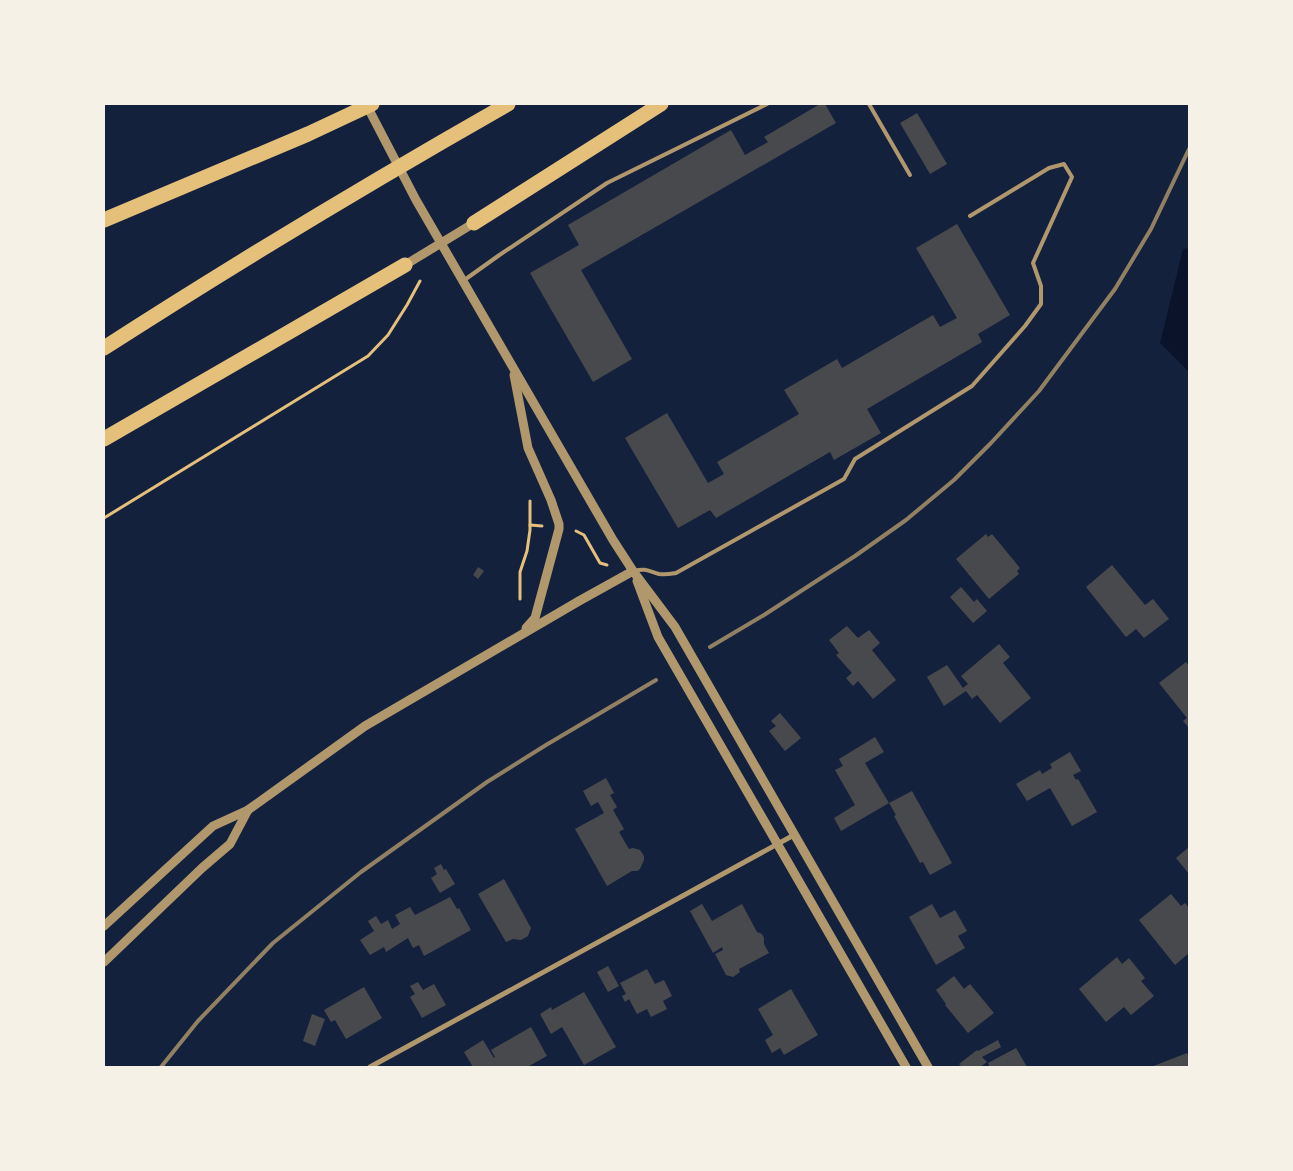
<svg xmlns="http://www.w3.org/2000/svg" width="1293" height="1171" font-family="'Noto Sans',sans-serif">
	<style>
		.water { fill: #0b132b }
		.building { fill: #48494c }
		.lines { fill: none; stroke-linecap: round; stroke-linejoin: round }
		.path { stroke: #e5c07b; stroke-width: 3 }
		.service { stroke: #b1986c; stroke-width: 4 }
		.minor { stroke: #b1986c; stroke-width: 5 }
		.tertiary { stroke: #b1986c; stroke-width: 9 }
		.motorway { stroke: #e5c07b; stroke-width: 15 }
		.rail { stroke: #918062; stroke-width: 4 }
	</style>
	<rect width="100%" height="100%" fill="#14213d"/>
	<!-- water -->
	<path class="water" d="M1189,248V372L1160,343L1183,249Z"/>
	<!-- building -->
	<g class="building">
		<path d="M820,104H825L836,123L581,270L632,359L593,382L530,273L579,245L568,225L731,130L745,155L768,142L764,137Z"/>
		<path d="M917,113L947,164L930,174L900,123Z"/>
		<path d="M957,224L1010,315L978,334L982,342L867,409L881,433L834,460L830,452L716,518L710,510L678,528L625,438L667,413L708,483L724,474L717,462L799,414L784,390L837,359L842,368L933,315L940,327L957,318L916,248Z"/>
		<path d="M986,534L988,537L992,534L1020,568L1017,571L1019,574L989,599L956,559Z"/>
		<path d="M1112,565L1145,605L1153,599L1169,619L1144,638L1136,629L1126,637L1086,587Z"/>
		<path d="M478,567L484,571L478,579L473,575Z"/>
		<path d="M961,587L974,602L977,599L987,611L973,623L950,597Z"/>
		<path d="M847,626L858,638L869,630L880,643L872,650L896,680L873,699L858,681L853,686L846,678L852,673L836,655L839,653L829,640Z"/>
		<path d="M999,644L1010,657L1003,663L1031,698L1000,723L977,695L972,699L966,691L944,706L927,677L947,665L963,688L968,684L961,676Z"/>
		<path d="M1186,662L1189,666V728L1183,721L1187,718L1159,683Z"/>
		<path d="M780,713L801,738L785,751L769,731L776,726L771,721Z"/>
		<path d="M875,737L884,752L865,763L889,803L841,831L834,818L855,805L835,770L843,766L839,759Z"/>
		<path d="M1070,752L1081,771L1073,775L1076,780L1078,779L1097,812L1072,826L1050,788L1027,801L1016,784L1040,770L1042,774L1052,768L1050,764Z"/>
		<path d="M606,778L614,793L610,795L617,807L613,810L624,829L619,832L629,849L633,848L640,850L644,856V860L640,869L637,871H632L607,886L575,829L604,813L598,802L591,806L583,791Z"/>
		<path d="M912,791L952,863L930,875L923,862L920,863L894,816L896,815L889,803Z"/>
		<path d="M1189,847V874L1176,858Z"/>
		<path d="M441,864L444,870L446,869L455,884L440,893L431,878L437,874L434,868Z"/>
		<path d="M504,879L531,928L528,936L521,940L513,939L506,942L478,894Z"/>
		<path d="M1171,894L1181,906L1185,903L1189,908V953L1175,965L1139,920Z"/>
		<path d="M450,897L457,909L459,908L471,930L424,956L419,945L413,948L408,938L386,952L384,947L370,955L360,940L374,931L368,921L376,916L381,924L388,920L392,929L400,924L395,915L410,907L415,915Z"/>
		<path d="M702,904L712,921L742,904L757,932L762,934L764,938V944L769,953L739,969L740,972L733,977L726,975L715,954L723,950L722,947L713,953L690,911Z"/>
		<path d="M932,904L940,918L955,910L967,931L958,936L965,948L936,965L909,917Z"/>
		<path d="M1117,957L1122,964L1129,958L1145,978L1141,981L1154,996L1131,1015L1124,1007L1106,1022L1079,989Z"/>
		<path d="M608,966L619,986L608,992L597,972Z"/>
		<path d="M647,969L655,984L664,980L672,996L663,1001L667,1009L651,1017L647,1009L637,1014L629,999L625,1002L622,996L626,994L620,983Z"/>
		<path d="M954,976L964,989L970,984L994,1013L968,1033L945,1005L946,1004L936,990Z"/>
		<path d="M418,982L423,990L434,984L446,1005L422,1018L410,997L415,994L410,986Z"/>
		<path d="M364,987L382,1018L346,1039L335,1020L331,1022L324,1010Z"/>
		<path d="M791,989L818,1035L784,1055L780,1048L772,1053L765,1040L773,1035L758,1009Z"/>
		<path d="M584,992L616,1047L584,1065L562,1027L551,1034L540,1014L551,1007L552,1010Z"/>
		<path d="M312,1014L325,1019L315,1046L303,1041Z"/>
		<path d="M531,1027L547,1056L529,1066V1067H473L464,1052L483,1040L494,1058L495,1057L491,1050Z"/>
		<path d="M998,1040L1001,1047L982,1057L987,1062L980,1067H962L959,1064L977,1050L978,1051Z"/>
		<path d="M1016,1048L1027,1067H990L988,1063Z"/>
		<path d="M1187,1053L1189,1058V1067H1151Z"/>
	</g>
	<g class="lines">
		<!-- path -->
		<g class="path">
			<path d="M104,518L368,356L388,335L407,305L420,281"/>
			<path d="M530,525L542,526"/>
			<path d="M576,531L584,535L600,563L607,565"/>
			<path d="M520,599V572L527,551L530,530V501"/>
		</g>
		<!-- service -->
		<g class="service">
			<path d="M869,104L910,175"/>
			<path d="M463,281L498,256L607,183L767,104"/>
			<path d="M634,571C646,568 648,571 659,574C665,575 670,574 676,573L844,479L855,459L972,386L1025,326L1041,304V286L1033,263L1072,177L1064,164L1049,168L970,216"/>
		</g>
		<!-- minor -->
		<path class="minor" d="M370,1067L794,835"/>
		<!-- tertiary -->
		<g class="tertiary">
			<path d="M366,104L416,200L613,540L633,571L675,627L928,1067"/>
			<path d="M405,265L474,223"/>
			<path d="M514,375L528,448L551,500L559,524V529L535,618L526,628"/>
			<path d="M637,581L658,637L906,1067"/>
			<path d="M104,926L213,826L248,810L365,726L579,601L633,571"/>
			<path d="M104,962L202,868L230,844L248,810"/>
		</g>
		<!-- motorway -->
		<g class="motorway">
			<path d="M104,220L308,134L372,104"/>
			<path d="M474,223L661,104"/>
			<path d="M104,348C236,263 371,182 508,104"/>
			<path d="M104,439L405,265"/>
		</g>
		<!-- rail -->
		<g class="rail">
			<path d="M710,647L764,615L855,556L906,520L954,480L991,443L1039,391L1115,289L1151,229L1189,149"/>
			<path d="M161,1067L198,1021L273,943L361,872L487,782L546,745L656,680"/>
		</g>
	</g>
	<!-- border -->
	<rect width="1293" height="1171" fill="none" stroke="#f6f1e7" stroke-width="210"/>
</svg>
